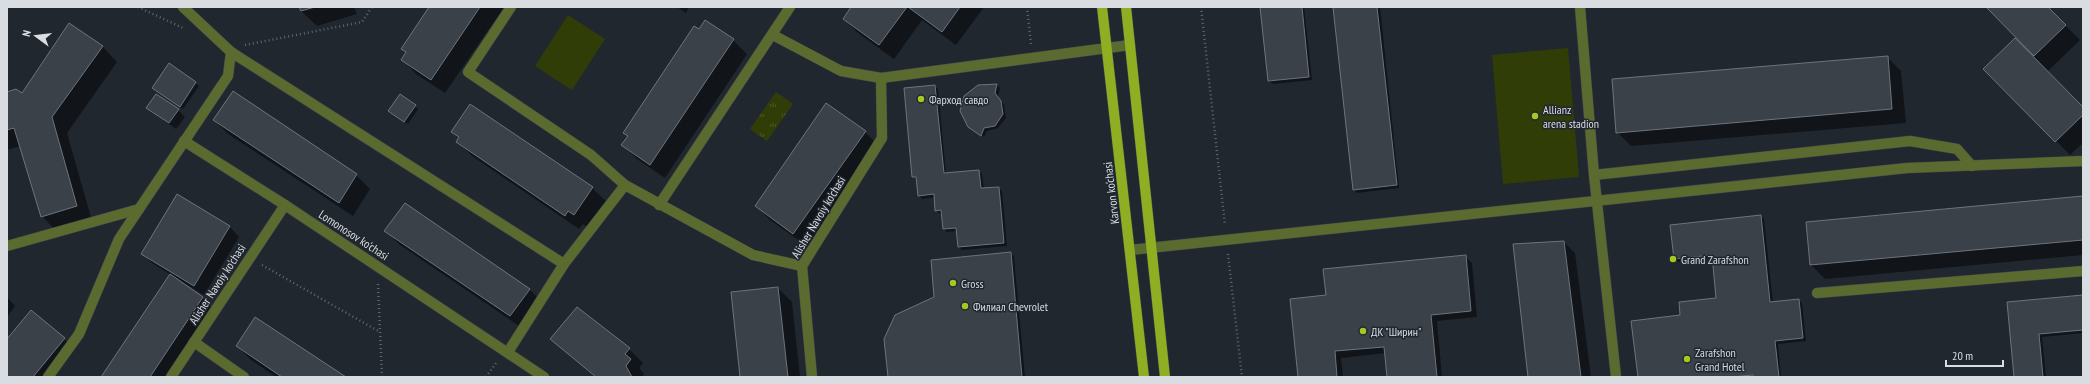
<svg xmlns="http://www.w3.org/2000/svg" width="2090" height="384" font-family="'PT Sans Narrow',sans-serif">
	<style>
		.park { fill: url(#park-tufts) }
		.garden { fill: #313d06 }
		.shadow { fill: #0007 }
		.building { fill: #3a4148; stroke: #6d747d }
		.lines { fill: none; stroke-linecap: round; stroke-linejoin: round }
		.minor-casing { stroke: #3e444c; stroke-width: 11 }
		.major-casing { stroke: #3e444c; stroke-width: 11 }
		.path { stroke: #62676e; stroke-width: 2.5; stroke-dasharray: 1 3; stroke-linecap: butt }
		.minor { stroke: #5b6b30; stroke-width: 10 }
		.major { stroke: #90ae21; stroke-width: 10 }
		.poi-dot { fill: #a5c822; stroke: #21272f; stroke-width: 1.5 }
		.labels { text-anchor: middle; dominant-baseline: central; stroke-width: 3; stroke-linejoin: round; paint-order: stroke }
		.poi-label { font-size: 12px; fill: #d9dde2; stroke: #21272f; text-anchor: start }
		.street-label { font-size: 12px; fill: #d9dde2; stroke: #21272f }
	</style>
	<defs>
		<pattern id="park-tufts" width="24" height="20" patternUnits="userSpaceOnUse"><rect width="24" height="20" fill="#313d06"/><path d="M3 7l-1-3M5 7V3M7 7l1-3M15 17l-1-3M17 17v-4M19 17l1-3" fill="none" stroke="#4e592a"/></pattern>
	</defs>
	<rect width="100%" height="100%" fill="#21272f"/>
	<!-- park -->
	<path class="park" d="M776,92L793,104L767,141L750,129Z"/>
	<!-- garden -->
	<g class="garden">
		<path d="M568,15L605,39L572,90L535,66Z"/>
		<path d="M1568,48L1579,177L1503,184L1492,55Z"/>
	</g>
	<!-- shadow -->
	<g class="shadow">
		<path d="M300,7H354L357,14L317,26L301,11Z"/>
		<path d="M431,7H504L445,93L416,74L402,59L406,53L402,49Z"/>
		<path d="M677,7H689L686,13Z"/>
		<path d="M853,7H984L956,45L922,20L894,59L858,33L844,19Z"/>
		<path d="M1261,7H1304L1312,80L1273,84L1269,81Z"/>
		<path d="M1334,7H1380L1399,188L1357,193L1354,190Z"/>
		<path d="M1987,7H2047L2080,40L2047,72L2083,108V143L2070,155L1985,69L2017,37Z"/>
		<path d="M705,21L733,40L747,54L665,178L637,159L623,145L628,137L624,132Z"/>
		<path d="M102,46L117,62L67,133L92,221L57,232L42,216L20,146L7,150V93L22,94Z"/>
		<path d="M1887,57L1901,71L1906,123L1631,146L1617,132Z"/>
		<path d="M169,64L199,86L183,109L153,88Z"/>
		<path d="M997,85L1000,88L998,97L1004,105L1006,118L998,128L987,131L984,137L970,127L978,86Z"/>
		<path d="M935,86L938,89L946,174L979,171L982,174L984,189L999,188L1002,191L1007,246L962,250L959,247L957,231L947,232L944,229L943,213L940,214L936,210L935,197L922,199L919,195L917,180L913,177Z"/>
		<path d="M471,105L592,188L607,202L589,228L583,224L579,229L472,156L458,142L460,139L452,132Z"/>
		<path d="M415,106L418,109L408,124L393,114Z"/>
		<path d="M147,108L178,110L185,117L176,129Z"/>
		<path d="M214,120L356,175L370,189L353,216L228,134Z"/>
		<path d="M865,132L879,146L808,247L770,220L756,206Z"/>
		<path d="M178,196L230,227L239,237L204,295L175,277L174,279L202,298L216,312L174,377H103L171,275L152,263L143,254Z"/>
		<path d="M2083,197V255L1825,279L1811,265L1807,223Z"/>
		<path d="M1761,216L1764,219L1773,303L1799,300L1802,303L1806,341L1778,344L1781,377H1639L1682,316L1717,299L1713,258L1678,262L1675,259Z"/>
		<path d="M386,231L529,289L543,303L525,330L400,245Z"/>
		<path d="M1564,242L1575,253L1591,377H1529Z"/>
		<path d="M1011,253L1014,257L1025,377H889L935,298Z"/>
		<path d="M1465,256L1472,263L1477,317L1437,321L1442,377H1388L1386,353L1341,358L1343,377H1299L1327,296Z"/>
		<path d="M778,288L792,302L800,377H741Z"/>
		<path d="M2083,296V333L2042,337L2046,377H2015L2009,303Z"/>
		<path d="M7,297L15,306L7,317Z"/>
		<path d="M64,339L74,348L50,377H7V340Z"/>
		<path d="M552,339L629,349L643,363L639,368L644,374L642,377H595Z"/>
		<path d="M237,346L345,377H276L251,360Z"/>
	</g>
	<!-- building -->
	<g class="building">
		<path d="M299,7H315L301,11Z"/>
		<path d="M429,7H480L431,80L401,60L406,52L401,49Z"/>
		<path d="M851,7H907L879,45L843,19Z"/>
		<path d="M908,7H960L942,32Z"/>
		<path d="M1260,7H1302L1309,77L1268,81Z"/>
		<path d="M1333,7H1377L1397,185L1353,190Z"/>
		<path d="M1986,7H2048L2066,25L2034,56Z"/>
		<path d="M705,20L734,39L650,165L621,145L628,136L623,133L694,26L699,29Z"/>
		<path d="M69,23L103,46L52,117L77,206L41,217L14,128L7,130V92L16,89L22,93Z"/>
		<path d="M2015,38L2083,107V115L2055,142L1983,69Z"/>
		<path d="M1888,56L1892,109L1616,133L1612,79Z"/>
		<path d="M169,63L196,82L180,107L152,88Z"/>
		<path d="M997,84L995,93L1001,101L1003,114L995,126L984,128L981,136L968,127L960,111L964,96L978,85Z"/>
		<path d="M935,85L944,173L979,170L981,188L999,187L1004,243L958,247L956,228L943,229L941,210L935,211L934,194L918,196L916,177H912L904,88Z"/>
		<path d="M233,91L357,174L339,203L213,120Z"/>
		<path d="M156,94L179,109L169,123L146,108Z"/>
		<path d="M400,94L416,105L404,122L388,111Z"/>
		<path d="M826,103L866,131L793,234L755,206Z"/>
		<path d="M470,104L593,187L574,215L568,211L565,216L456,142L459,137L451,132Z"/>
		<path d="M177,194L230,226L194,286L141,254Z"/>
		<path d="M2083,196V240L1810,265L1806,222Z"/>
		<path d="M405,203L530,289L510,316L384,231Z"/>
		<path d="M1761,215L1770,302L1799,299L1803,338L1775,341L1779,377H1754L1753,375L1731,377H1638L1631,321L1680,315L1679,302L1716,298L1712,255L1674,259L1670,225Z"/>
		<path d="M1564,241L1581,377H1528L1513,244Z"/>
		<path d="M1011,252L1022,377H888L884,339L895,315L934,297L931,260Z"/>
		<path d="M1466,255L1471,311L1431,315L1437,377H1387L1384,347L1335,351L1337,377H1298L1290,299L1326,295L1323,269Z"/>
		<path d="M170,274L203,297L150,377H101Z"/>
		<path d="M778,287L788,377H740L731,292Z"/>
		<path d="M2083,295V330L2039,334L2043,377H2014L2007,302Z"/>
		<path d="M577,307L630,348L625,354L631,359L626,366L632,377H596L550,339Z"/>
		<path d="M31,310L65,338L33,377H7V339Z"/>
		<path d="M255,317L346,377H282L236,346Z"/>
	</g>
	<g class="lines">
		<defs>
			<g id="minor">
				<path d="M511,7L468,72L591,155L625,185"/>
				<path d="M1580,7L1594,175L1616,377"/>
				<path d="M773,35L841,71L881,78L1130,45"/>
				<path d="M231,52L564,264"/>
				<path d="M184,141L285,205L544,377"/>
				<path d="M1594,175L1910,141L1957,149L1972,166"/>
				<path d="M659,205L790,7"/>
				<path d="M7,246L139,209"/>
				<path d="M1130,250L1907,168L2083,161"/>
				<path d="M1817,293L2083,271"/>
				<path d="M194,342L244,377"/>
				<path d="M508,352L564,264L625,185L753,255L802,266"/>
				<path d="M48,377L79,334L119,239L228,76L231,52L183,7"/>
				<path d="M171,377L285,205"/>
				<path d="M812,377L802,266L882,138L881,78"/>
			</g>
			<g id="major">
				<path d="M1102,7L1144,377"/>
				<path d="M1126,7L1165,377"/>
			</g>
		</defs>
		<!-- minor casing -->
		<use href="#minor" class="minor-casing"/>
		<!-- major casing -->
		<use href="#major" class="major-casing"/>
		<!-- path -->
		<g class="path">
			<path d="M138,7L183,28"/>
			<path d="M1027,7L1031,44"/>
			<path d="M1201,7L1225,225"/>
			<path d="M245,45L362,22L372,7"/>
			<path d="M1228,254L1242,377"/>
			<path d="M262,265L380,332"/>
			<path d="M378,284L382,377"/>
			<path d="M486,377L496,363"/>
		</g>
		<!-- minor -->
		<use href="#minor" class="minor"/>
		<!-- major -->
		<use href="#major" class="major"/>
	</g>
	<!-- markers -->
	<g class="poi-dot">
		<circle cx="921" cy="99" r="4"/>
		<circle cx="1535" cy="116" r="4"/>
		<circle cx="1673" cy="259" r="4"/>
		<circle cx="953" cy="283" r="4"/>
		<circle cx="965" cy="306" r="4"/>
		<circle cx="1363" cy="331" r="4"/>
		<circle cx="1687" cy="359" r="4"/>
	</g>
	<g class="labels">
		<!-- poi labels -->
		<g class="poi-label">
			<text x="929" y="99">Фарход савдо</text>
			<text x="1543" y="109">Allianz<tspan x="1543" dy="14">arena stadion</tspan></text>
			<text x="1681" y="259">Grand Zarafshon</text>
			<text x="961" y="283">Gross</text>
			<text x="973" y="306">Филиал Chevrolet</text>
			<text x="1371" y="331">ДК "Ширин"</text>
			<text x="1695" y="352">Zarafshon<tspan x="1695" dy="14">Grand Hotel</tspan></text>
		</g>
		<!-- street labels -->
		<g class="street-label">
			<text transform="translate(1111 193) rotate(-97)">Karvon ko'chasi</text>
			<text transform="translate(818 217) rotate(-59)">Alisher Navoiy ko'chasi</text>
			<text transform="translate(354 235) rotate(33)">Lomonosov ko'chasi</text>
			<text transform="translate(217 284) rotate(-57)">Alisher Navoiy ko'chasi</text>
		</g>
	</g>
	<!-- border -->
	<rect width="2090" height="384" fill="none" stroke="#d9dde2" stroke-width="16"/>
	<!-- north arrow -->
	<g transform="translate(36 36) rotate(285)" stroke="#21272f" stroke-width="3" paint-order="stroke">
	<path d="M0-3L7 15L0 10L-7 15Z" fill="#d9dde2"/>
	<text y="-6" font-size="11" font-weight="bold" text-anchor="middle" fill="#d9dde2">N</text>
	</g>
	<!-- scale -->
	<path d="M1946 360v6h57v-6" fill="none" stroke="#d9dde2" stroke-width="2"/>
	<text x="1952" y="360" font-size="12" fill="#d9dde2" stroke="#21272f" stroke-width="3" paint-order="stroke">20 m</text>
</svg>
